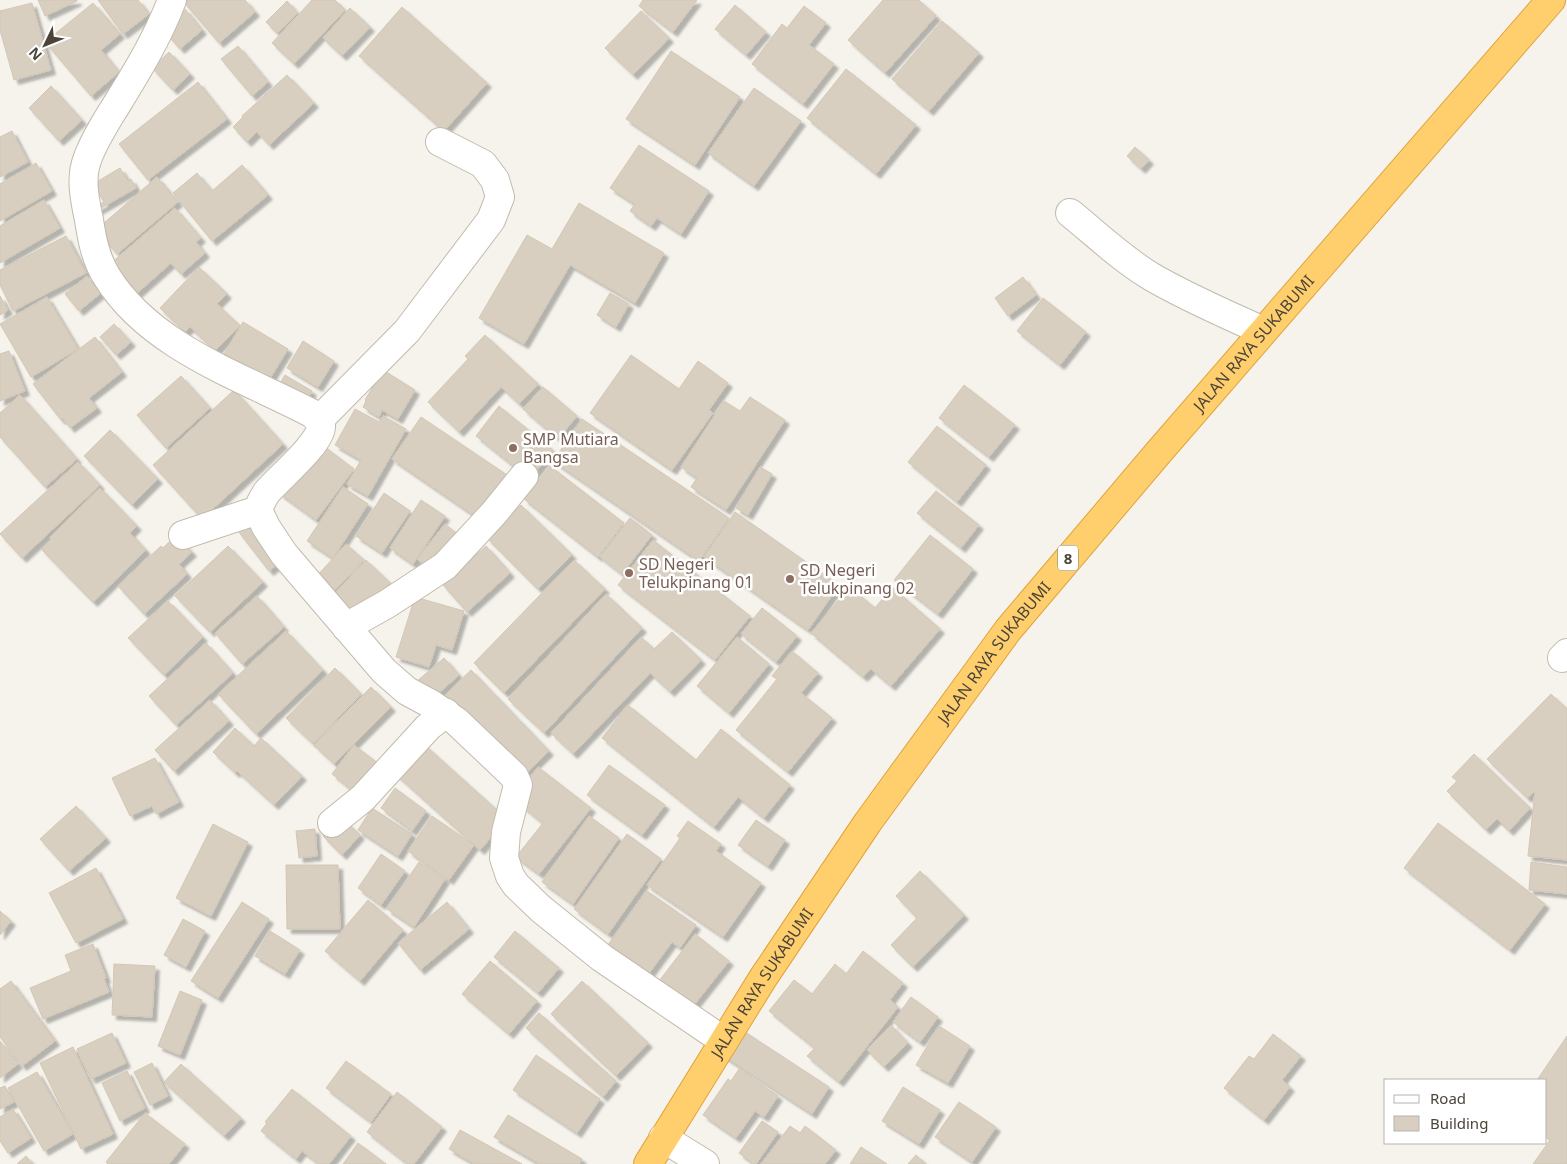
<svg xmlns="http://www.w3.org/2000/svg" width="1567" height="1164" font-family="'Noto Sans',sans-serif">
	<style>
		.building { fill: #d8cfc1; stroke: #d3c7b4; filter: url(#shadow) }
		.lines { fill: none; stroke-linecap: round; stroke-linejoin: round }
		.street-casing { stroke: #c2bbae; stroke-width: 30 }
		.highway-casing { stroke: #e0a43c; stroke-width: 30 }
		.street { stroke: #fff; stroke-width: 28 }
		.highway { stroke: #ffcf6e; stroke-width: 28 }
		.education-dot { fill: #8d6e63; stroke: #fff; stroke-width: 2 }
		.labels { text-anchor: middle; dominant-baseline: central; stroke-width: 5; stroke-linejoin: round; paint-order: stroke }
		.shield { fill: #fff; stroke: #817c74; stroke-width: 1 }
		.shield-label { font-size: 15px; font-weight: bold; fill: #4b4439 }
		.street-label { font-size: 16px; fill: #4b4439; stroke: #fff }
		.education-label { font-size: 16px; fill: #785e54; stroke: #fff; text-anchor: start }
	</style>
	<defs>
		<filter id="shadow"><feDropShadow dx="4.5" dy="4.5" stdDeviation="1" flood-color="#0004"/></filter>
	</defs>
	<rect width="100%" height="100%" fill="#f6f3ec"/>
	<!-- building -->
	<g class="building">
		<path d="M38,0H77V1L45,16Z"/>
		<path d="M98,0H138L149,14L123,34Z"/>
		<path d="M184,0H245L255,12L219,43L183,1Z"/>
		<path d="M312,0H335L345,10L294,64L272,43Z"/>
		<path d="M643,0H697L673,32L639,6Z"/>
		<path d="M883,0H919L936,16L885,73L848,40Z"/>
		<path d="M287,1L298,13L277,33L266,22Z"/>
		<path d="M32,3L51,70L14,80L0,30V11Z"/>
		<path d="M93,3L120,34L101,50L119,72L91,96L45,42Z"/>
		<path d="M735,5L766,32L746,55L715,29Z"/>
		<path d="M804,6L826,23L809,45L834,64L803,104L752,64L782,24L787,28Z"/>
		<path d="M402,7L487,83L444,131L359,56Z"/>
		<path d="M350,8L370,27L342,56L323,38Z"/>
		<path d="M185,9L202,30L180,49L162,28Z"/>
		<path d="M641,11L669,38L633,75L605,48Z"/>
		<path d="M942,21L979,53L929,111L892,79Z"/>
		<path d="M238,46L268,82L252,96L221,59Z"/>
		<path d="M671,51L740,97L695,165L626,119Z"/>
		<path d="M169,52L190,74L173,90L152,68Z"/>
		<path d="M846,69L916,125L876,174L807,118Z"/>
		<path d="M287,75L314,103L269,145L257,132L247,142L233,127L243,117L242,116Z"/>
		<path d="M198,82L227,119L148,180L119,144Z"/>
		<path d="M51,86L82,120L59,141L29,108Z"/>
		<path d="M754,88L801,121L754,186L708,153Z"/>
		<path d="M12,131L28,162L0,177V137Z"/>
		<path d="M639,145L709,191L681,234L657,218L651,226L630,211L635,204L610,188Z"/>
		<path d="M1135,147L1149,160L1141,169L1127,156Z"/>
		<path d="M36,163L52,191L0,221V184Z"/>
		<path d="M242,165L268,195L212,241L173,193L197,173L212,191Z"/>
		<path d="M120,168L128,181L131,179L136,188L96,211L93,208L104,202L93,184Z"/>
		<path d="M157,177L178,202L117,254L96,230Z"/>
		<path d="M44,200L60,228L0,263V226Z"/>
		<path d="M579,203L664,253L635,303L570,265L524,344L479,318L527,235L552,249Z"/>
		<path d="M175,208L201,238L196,242L205,253L181,274L171,263L135,295L109,265Z"/>
		<path d="M66,236L86,273L13,311L0,285V270Z"/>
		<path d="M199,267L227,294L217,304L240,326L215,351L190,327L185,332L160,308Z"/>
		<path d="M87,276L101,293L79,311L65,294Z"/>
		<path d="M1023,277L1036,295L1008,316L995,298Z"/>
		<path d="M610,293L629,304L616,327L597,315Z"/>
		<path d="M0,296L8,310L0,315Z"/>
		<path d="M47,297L78,349L31,377L0,324Z"/>
		<path d="M1043,298L1086,332L1060,365L1017,331Z"/>
		<path d="M243,322L288,349L269,380L224,354Z"/>
		<path d="M114,324L131,342L116,355L100,337Z"/>
		<path d="M485,335L538,384L519,404L501,387L459,432L428,402L468,359L465,356Z"/>
		<path d="M95,337L122,372L89,398L97,408L70,428L63,418L61,420L33,384Z"/>
		<path d="M303,341L334,361L318,387L287,368Z"/>
		<path d="M9,351L25,391L0,401V354Z"/>
		<path d="M631,355L679,389L698,361L728,383L709,410L713,413L672,470L590,413Z"/>
		<path d="M383,370L415,390L398,419L382,410L379,417L363,407L366,401L365,400Z"/>
		<path d="M285,375L312,391L306,402L279,385Z"/>
		<path d="M181,376L210,408L166,448L137,415Z"/>
		<path d="M964,385L1015,425L989,457L939,418Z"/>
		<path d="M543,387L577,416L558,439L523,409Z"/>
		<path d="M234,390L283,444L202,519L153,465Z"/>
		<path d="M20,395L77,459L45,487L0,437V413Z"/>
		<path d="M750,397L785,420L726,510L691,487L697,478L681,467L724,401L740,411Z"/>
		<path d="M499,406L553,450L530,479L476,436Z"/>
		<path d="M355,409L379,422L383,416L406,429L368,496L347,484L361,460L335,445Z"/>
		<path d="M421,417L510,477L481,520L392,459Z"/>
		<path d="M582,419L729,518L699,561L553,461Z"/>
		<path d="M937,426L986,465L957,502L908,462Z"/>
		<path d="M110,430L158,479L132,505L84,456Z"/>
		<path d="M317,441L354,469L316,520L279,493Z"/>
		<path d="M78,462L100,485L22,558L0,534Z"/>
		<path d="M550,466L624,523L598,557L524,499Z"/>
		<path d="M760,467L772,474L748,515L736,508Z"/>
		<path d="M343,487L368,504L333,558L307,541Z"/>
		<path d="M100,488L137,526L130,533L146,550L93,602L41,549L51,539L50,537Z"/>
		<path d="M936,491L979,525L961,548L917,513Z"/>
		<path d="M384,493L410,511L382,553L356,536Z"/>
		<path d="M421,500L445,516L413,564L390,548Z"/>
		<path d="M521,505L572,555L538,589L487,538Z"/>
		<path d="M735,512L839,585L808,630L704,557Z"/>
		<path d="M630,518L652,535L622,574L600,557Z"/>
		<path d="M253,520L284,559L269,571L238,531Z"/>
		<path d="M445,524L456,533L429,568L417,559Z"/>
		<path d="M176,535L192,552L179,564L187,574L144,614L118,586L161,546L163,548Z"/>
		<path d="M930,535L973,569L938,614L894,580Z"/>
		<path d="M653,540L750,616L715,660L618,585Z"/>
		<path d="M346,544L364,560L332,593L315,578Z"/>
		<path d="M228,546L263,582L210,632L175,596Z"/>
		<path d="M486,546L510,573L467,612L443,585Z"/>
		<path d="M366,560L390,583L356,618L333,595Z"/>
		<path d="M574,560L605,589L504,693L474,663Z"/>
		<path d="M850,587L875,608L892,587L940,629L891,686L871,669L863,677L811,633Z"/>
		<path d="M606,594L642,628L544,733L508,699Z"/>
		<path d="M257,596L284,627L242,664L215,633Z"/>
		<path d="M415,597L464,611L452,650L436,645L429,667L396,657Z"/>
		<path d="M168,601L203,637L164,675L128,638Z"/>
		<path d="M762,608L797,636L776,662L741,634Z"/>
		<path d="M286,631L323,670L256,734L218,694Z"/>
		<path d="M672,632L701,660L670,692L650,673L573,754L551,733L641,637L654,649Z"/>
		<path d="M737,637L769,664L729,713L697,686Z"/>
		<path d="M206,643L233,673L176,725L149,696Z"/>
		<path d="M792,651L818,673L801,693L832,718L788,772L736,730L777,679L772,676Z"/>
		<path d="M444,658L459,675L431,700L416,682Z"/>
		<path d="M335,668L361,694L313,744L286,718Z"/>
		<path d="M471,670L549,751L522,777L444,696Z"/>
		<path d="M371,687L391,707L334,764L314,745Z"/>
		<path d="M1551,694L1567,709V860L1528,856L1535,791L1527,798L1487,759Z"/>
		<path d="M210,700L229,721L174,771L155,750Z"/>
		<path d="M628,705L696,760L721,729L790,785L764,818L738,797L714,827L602,738Z"/>
		<path d="M235,728L254,746L261,738L302,776L274,805L237,771L235,773L213,752Z"/>
		<path d="M418,739L507,819L480,850L391,770Z"/>
		<path d="M354,745L383,767L361,797L332,774Z"/>
		<path d="M1474,754L1530,808L1509,831L1497,819L1486,830L1447,791L1457,781L1452,777Z"/>
		<path d="M155,758L179,802L156,814L152,806L130,816L112,778Z"/>
		<path d="M609,765L665,805L642,835L587,795Z"/>
		<path d="M538,767L591,808L539,874L516,857L543,823L513,799Z"/>
		<path d="M395,788L426,811L412,831L381,808Z"/>
		<path d="M76,806L106,838L69,871L40,839Z"/>
		<path d="M372,808L412,834L398,856L358,830Z"/>
		<path d="M432,816L474,845L449,880L408,851Z"/>
		<path d="M589,816L619,838L573,904L542,882Z"/>
		<path d="M341,817L360,835L342,855L323,836Z"/>
		<path d="M756,820L785,840L768,866L738,845Z"/>
		<path d="M688,821L721,844L716,851L761,883L723,937L647,885L680,838L677,836Z"/>
		<path d="M1438,823L1545,904L1510,950L1404,868Z"/>
		<path d="M213,824L248,842L211,916L176,898Z"/>
		<path d="M315,829L317,856L299,858L296,831Z"/>
		<path d="M627,834L661,859L608,934L574,909Z"/>
		<path d="M381,854L405,871L381,905L358,888Z"/>
		<path d="M419,862L445,879L414,927L387,909Z"/>
		<path d="M1531,862L1567,867V894L1529,890Z"/>
		<path d="M286,865H338L340,929H287Z"/>
		<path d="M96,868L123,919L76,943L49,893Z"/>
		<path d="M920,871L964,915L913,967L891,945L917,918L896,896Z"/>
		<path d="M647,891L696,925L680,948L672,942L642,983L602,953Z"/>
		<path d="M368,900L403,930L360,981L325,951Z"/>
		<path d="M242,902L269,919L218,998L191,981Z"/>
		<path d="M447,902L469,929L420,970L398,943Z"/>
		<path d="M0,911L11,921L0,935Z"/>
		<path d="M183,919L205,931L186,967L164,955Z"/>
		<path d="M270,931L300,950L285,974L255,956Z"/>
		<path d="M515,931L559,968L538,993L494,957Z"/>
		<path d="M695,934L729,961L686,1015L653,989Z"/>
		<path d="M93,944L106,978L104,979L109,992L43,1019L30,988L71,971L65,955Z"/>
		<path d="M863,951L903,983L890,1000L898,1007L839,1082L807,1056L815,1048L769,1011L794,980L812,994L835,964L846,974Z"/>
		<path d="M490,961L537,1001L509,1034L462,994Z"/>
		<path d="M114,964L155,966L152,1017L112,1015Z"/>
		<path d="M11,981L55,1041L22,1066L0,1037V989Z"/>
		<path d="M582,981L648,1043L616,1076L551,1014Z"/>
		<path d="M180,991L202,1000L180,1055L158,1046Z"/>
		<path d="M911,997L938,1017L920,1042L893,1022Z"/>
		<path d="M539,1013L616,1081L603,1097L526,1028Z"/>
		<path d="M891,1025L908,1043L884,1067L867,1050Z"/>
		<path d="M939,1026L970,1046L948,1083L916,1065Z"/>
		<path d="M739,1028L829,1087L812,1114L722,1055Z"/>
		<path d="M112,1033L126,1063L91,1079L77,1049Z"/>
		<path d="M1273,1034L1301,1056L1282,1080L1290,1087L1264,1120L1224,1088L1249,1056L1254,1059Z"/>
		<path d="M1567,1036V1164H1533L1550,1140L1546,1138V1080H1537Z"/>
		<path d="M0,1041L18,1064L0,1078Z"/>
		<path d="M73,1047L113,1134L81,1149L40,1063Z"/>
		<path d="M536,1055L600,1099L577,1133L513,1090Z"/>
		<path d="M346,1061L391,1094L371,1122L326,1088Z"/>
		<path d="M152,1063L168,1096L150,1105L134,1072Z"/>
		<path d="M181,1064L241,1118L224,1136L164,1082Z"/>
		<path d="M739,1069L778,1096L764,1117L755,1111L736,1138L703,1115L728,1079L731,1081Z"/>
		<path d="M127,1071L145,1108L120,1121L102,1083Z"/>
		<path d="M37,1072L73,1134L44,1151L8,1088Z"/>
		<path d="M5,1086L14,1102L0,1109V1088Z"/>
		<path d="M903,1087L940,1110L919,1144L882,1121Z"/>
		<path d="M292,1089L351,1136L329,1164H319L302,1151L296,1159L261,1131L267,1123L265,1122Z"/>
		<path d="M397,1092L442,1127L414,1164H408L367,1132Z"/>
		<path d="M959,1102L996,1127L972,1162L935,1137Z"/>
		<path d="M13,1109L31,1138L8,1153L0,1141V1117Z"/>
		<path d="M145,1113L185,1144L169,1164H108L106,1162Z"/>
		<path d="M508,1115L582,1159L579,1164H540L494,1137Z"/>
		<path d="M762,1121L778,1132L756,1164H754L739,1153Z"/>
		<path d="M790,1126L800,1133L805,1126L836,1150L825,1164H761Z"/>
		<path d="M460,1130L522,1164H475L449,1149Z"/>
		<path d="M358,1143L386,1164H343Z"/>
		<path d="M861,1147L887,1164H850Z"/>
		<path d="M916,1155L926,1164H908Z"/>
		<path d="M26,1156L33,1164H17Z"/>
	</g>
	<g class="lines">
		<defs>
			<g id="street">
				<path d="M172,0C158,37 138,70 117,104C106,122 94,140 87,160C80,179 85,201 89,220C92,240 96,260 107,277C151,348 243,377 313,414C316,418 321,421 321,426C323,441 277,480 267,492C263,498 260,503 258,510L266,527L284,554L384,671L407,691L431,704L456,721L514,776L518,785L506,832L504,858L510,876L516,885L541,909L602,958L724,1041"/>
				<path d="M1070,213C1096,234 1123,260 1152,277C1188,298 1226,314 1263,331"/>
				<path d="M319,420L407,331L491,220L500,197L495,180L483,164L440,142"/>
				<path d="M183,535L258,510"/>
				<path d="M346,627L387,604L445,566L494,513L524,476"/>
				<path d="M1562,658L1567,653"/>
				<path d="M332,823L363,798L428,727L446,713"/>
				<path d="M663,1138L705,1164"/>
			</g>
			<g id="highway">
				<path id="s1" d="M648,1164L763,978L868,822L1008,630L1158,453L1551,0"/>
			</g>
		</defs>
		<!-- street casing -->
		<use href="#street" class="street-casing"/>
		<!-- highway casing -->
		<use href="#highway" class="highway-casing"/>
		<!-- street -->
		<use href="#street" class="street"/>
		<!-- highway -->
		<use href="#highway" class="highway"/>
	</g>
	<!-- markers -->
	<g class="education-dot">
		<circle cx="513" cy="448" r="5"/>
		<circle cx="629" cy="573" r="5"/>
		<circle cx="790" cy="579" r="5"/>
	</g>
	<g class="labels">
		<!-- shield labels -->
		<rect class="shield" x="1058" y="545.5" width="20" height="25" rx="4"/>
		<g class="shield-label">
			<text x="1068" y="558">8</text>
		</g>
		<!-- street labels -->
		<g class="street-label">
			<text stroke="none"><textPath href="#s1" startOffset="1022">JALAN RAYA SUKABUMI</textPath></text>
			<text stroke="none"><textPath href="#s1" startOffset="618">JALAN RAYA SUKABUMI</textPath></text>
			<text stroke="none"><textPath href="#s1" startOffset="214">JALAN RAYA SUKABUMI</textPath></text>
		</g>
		<!-- education labels -->
		<g class="education-label">
			<text x="523" y="439">SMP Mutiara<tspan x="523" dy="18">Bangsa</tspan></text>
			<text x="639" y="564">SD Negeri<tspan x="639" dy="18">Telukpinang 01</tspan></text>
			<text x="800" y="570">SD Negeri<tspan x="800" dy="18">Telukpinang 02</tspan></text>
		</g>
	</g>
	<!-- legend -->
	<rect x="1384" y="1079" width="162" height="65" fill="#ffffff" stroke="#b7b4b0"/>
	<rect x="1394" y="1095" width="25" height="8" fill="#ffffff" stroke="#b7b4b0"/>
	<text x="1430" y="1104" font-size="15" fill="#4b4439">Road</text>
	<rect x="1394" y="1116" width="25" height="15" fill="#d8cfc1" stroke="#b7b4b0"/>
	<text x="1430" y="1129" font-size="15" fill="#4b4439">Building</text>
	<!-- north arrow -->
	<g transform="translate(45 45) rotate(227)" stroke="#ffffff" stroke-width="4" paint-order="stroke">
	<path d="M0-4L9 19L0 12L-9 19Z" fill="#4b4439"/>
	<text y="-8" font-size="14" font-weight="bold" text-anchor="middle" fill="#4b4439">N</text>
	</g>
</svg>
